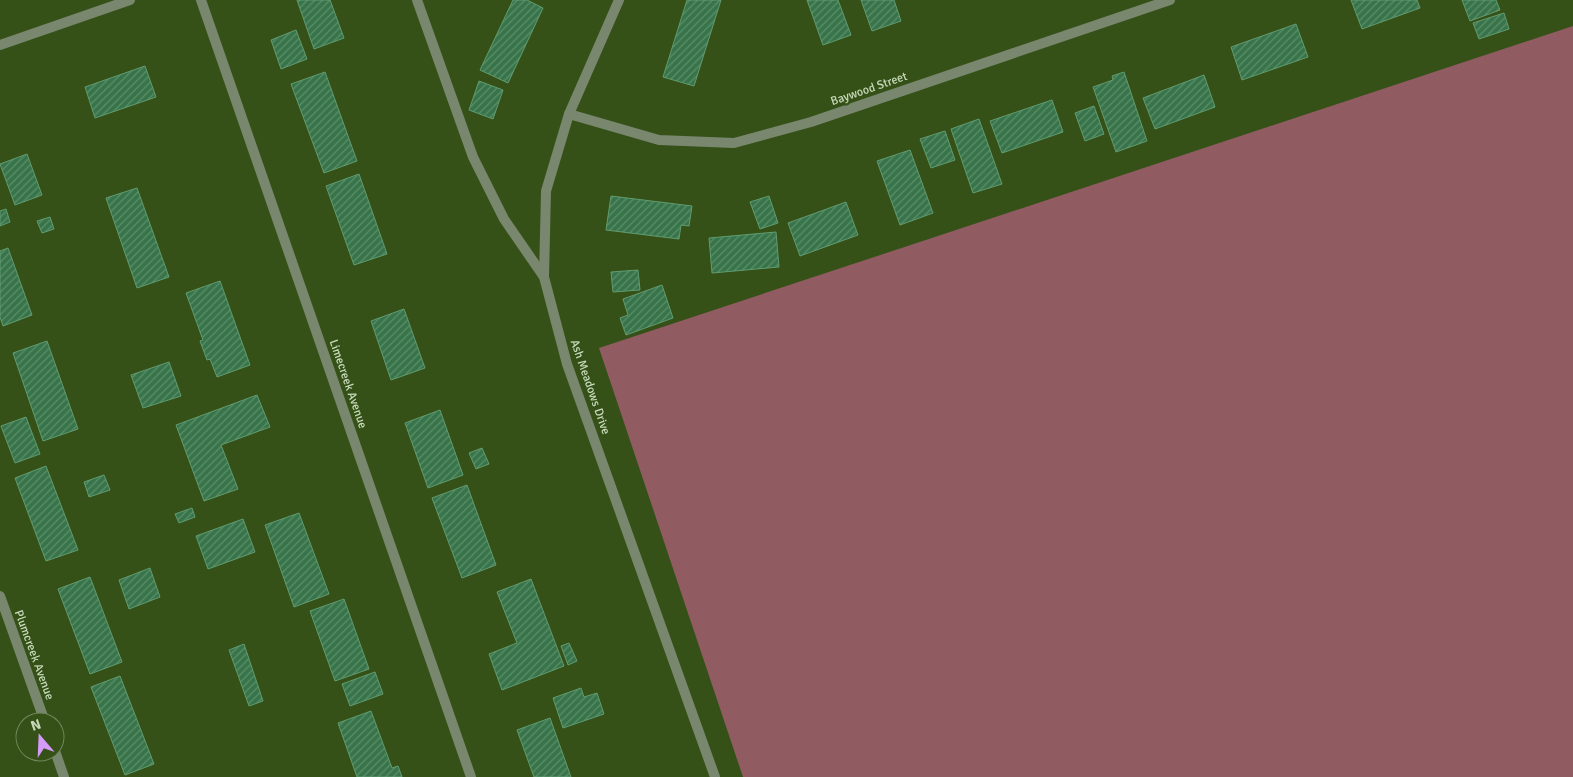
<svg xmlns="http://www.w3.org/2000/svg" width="1573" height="777" font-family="Signika,sans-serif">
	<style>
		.grass { fill: #905c62 }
		.building { fill: url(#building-hatch); stroke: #619c71 }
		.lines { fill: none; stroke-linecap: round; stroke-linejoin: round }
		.service { stroke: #79876e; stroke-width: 10 }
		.minor { stroke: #79876e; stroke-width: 10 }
		.labels { text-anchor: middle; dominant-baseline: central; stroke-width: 4.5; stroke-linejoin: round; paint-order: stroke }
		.street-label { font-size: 12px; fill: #c9dbbc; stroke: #355118 }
	</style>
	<defs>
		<pattern id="building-hatch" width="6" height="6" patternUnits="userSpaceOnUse" patternTransform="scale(1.25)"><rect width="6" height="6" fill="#38744a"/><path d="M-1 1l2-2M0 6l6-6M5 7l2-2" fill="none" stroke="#5d8e6a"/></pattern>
	</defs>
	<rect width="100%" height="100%" fill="#355118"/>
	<!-- grass -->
	<path class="grass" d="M1573,26V777H743L599,348Z"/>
	<!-- building -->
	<g class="building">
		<path d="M297,0H330L344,38L314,49Z"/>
		<path d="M513,0H527L543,8L508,83L480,70Z"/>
		<path d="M687,0H721L694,86L663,77Z"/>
		<path d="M807,0H838L851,35L823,45Z"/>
		<path d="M861,0H894L901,21L872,31Z"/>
		<path d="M1351,0H1417L1420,8L1362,29Z"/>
		<path d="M1462,0H1496L1500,10L1470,21Z"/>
		<path d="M1504,13L1509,29L1479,39L1473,23Z"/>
		<path d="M1296,24L1308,57L1242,80L1231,47Z"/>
		<path d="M296,30L307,59L281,69L271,40Z"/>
		<path d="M145,66L156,97L95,118L85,87Z"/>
		<path d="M325,72L357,161L324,173L291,84Z"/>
		<path d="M1124,72L1147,141L1116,152L1093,87L1113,80L1112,76Z"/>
		<path d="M1204,75L1215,107L1155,129L1143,98Z"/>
		<path d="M479,81L503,90L493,119L469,110Z"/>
		<path d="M1052,100L1063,132L1002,153L990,121Z"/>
		<path d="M1094,106L1104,134L1085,141L1075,113Z"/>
		<path d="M979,119L1002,184L973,193L951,129Z"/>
		<path d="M945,131L955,160L931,168L920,139Z"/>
		<path d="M910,150L933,213L900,225L877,161Z"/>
		<path d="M27,154L42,195L15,205L0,164Z"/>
		<path d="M359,174L387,254L354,265L326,186Z"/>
		<path d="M137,188L169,277L137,288L106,198Z"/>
		<path d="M611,196L692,206L689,226L681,225L679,239L606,230Z"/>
		<path d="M769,196L778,223L760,229L750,202Z"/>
		<path d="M846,202L858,235L800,256L788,223Z"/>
		<path d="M6,209L10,222L0,226V211Z"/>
		<path d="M50,217L54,229L42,233L37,221Z"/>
		<path d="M776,232L779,267L712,273L709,238Z"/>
		<path d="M8,248L32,315L3,326L0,317V251Z"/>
		<path d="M638,270L640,290L613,292L611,272Z"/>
		<path d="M220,281L250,365L217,377L210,359L207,360L200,341L203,340L186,293Z"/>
		<path d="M662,285L673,318L626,335L620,318L628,315L623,299Z"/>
		<path d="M404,309L425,368L391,380L371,321Z"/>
		<path d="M47,341L78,429L43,441L13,353Z"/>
		<path d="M169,362L181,396L143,408L131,375Z"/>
		<path d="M257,395L270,427L221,445L238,489L204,501L176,425Z"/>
		<path d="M440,410L463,475L428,488L405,423Z"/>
		<path d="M26,417L40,454L15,463L1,426Z"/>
		<path d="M482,448L489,464L476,469L469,453Z"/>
		<path d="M46,466L78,550L46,561L15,478Z"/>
		<path d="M104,475L110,490L89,497L84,482Z"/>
		<path d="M467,485L496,565L462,578L432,498Z"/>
		<path d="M192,508L195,517L179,523L175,514Z"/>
		<path d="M299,513L329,594L294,607L265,525Z"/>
		<path d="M243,519L255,552L208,569L196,536Z"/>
		<path d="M150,568L160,597L129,609L119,580Z"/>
		<path d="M90,577L122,662L90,674L58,589Z"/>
		<path d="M531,579L564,666L502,690L489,654L517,643L497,592Z"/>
		<path d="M344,599L369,669L335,681L310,611Z"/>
		<path d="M569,643L577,661L568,665L561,646Z"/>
		<path d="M244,644L263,701L249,706L229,650Z"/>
		<path d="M375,672L383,694L350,706L342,684Z"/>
		<path d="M120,676L154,764L125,775L91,687Z"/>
		<path d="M581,688L584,697L597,693L604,714L563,728L553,698Z"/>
		<path d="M371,711L392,768L398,766L402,777H357L338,723Z"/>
		<path d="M550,718L571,777H534L517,730Z"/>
	</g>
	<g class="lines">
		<!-- service -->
		<path class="service" d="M417,0L473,157L504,219L544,277"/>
		<!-- minor -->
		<g class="minor">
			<path d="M201,0L471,777"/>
			<path d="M619,0L569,114L546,191L544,277L567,364L715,777"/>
			<path d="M0,45L130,0"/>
			<path d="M569,114L659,140L734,143L811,122L1170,0"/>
			<path d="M0,596L45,722"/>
			<path d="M55,751L64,777"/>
		</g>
	</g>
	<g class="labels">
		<!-- street labels -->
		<g class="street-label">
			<text transform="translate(869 89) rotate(-19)">Baywood Street</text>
			<text transform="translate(348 384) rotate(71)">Limecreek Avenue</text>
			<text transform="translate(590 387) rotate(71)">Ash Meadows Drive</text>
			<text transform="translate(34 655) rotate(70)">Plumcreek Avenue</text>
		</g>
	</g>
	<!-- north arrow -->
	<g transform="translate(40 737) rotate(341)"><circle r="24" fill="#355118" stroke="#70885a"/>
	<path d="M0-4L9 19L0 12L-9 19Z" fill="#d69bfa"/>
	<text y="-8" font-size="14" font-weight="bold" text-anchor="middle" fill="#c9dbbc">N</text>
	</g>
</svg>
